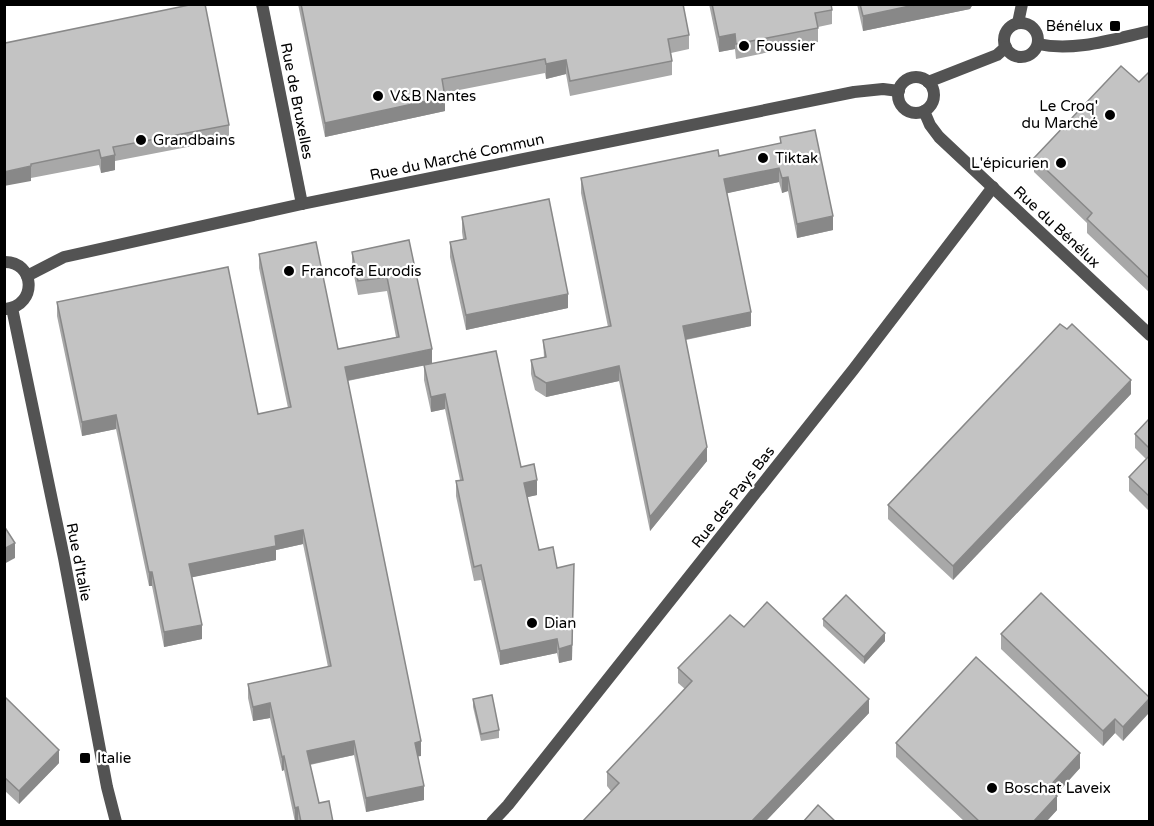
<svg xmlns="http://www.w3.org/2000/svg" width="1154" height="826" font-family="'Varela Round',sans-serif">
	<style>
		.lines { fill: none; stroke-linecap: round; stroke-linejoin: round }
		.street { stroke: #535353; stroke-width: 12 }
		.wall { fill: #a8a8a8 }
		.shaded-wall { fill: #888 }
		.building { fill: #c3c3c3; stroke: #888; stroke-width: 1.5 }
		.poi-dot { fill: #000; stroke: #fff; stroke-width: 2 }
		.labels { text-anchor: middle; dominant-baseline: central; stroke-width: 4.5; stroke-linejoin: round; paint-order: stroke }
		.poi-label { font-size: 15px; fill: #000; stroke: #fff; text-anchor: start }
		.street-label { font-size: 15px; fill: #000; stroke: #fff }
	</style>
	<rect width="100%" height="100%" fill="#fff"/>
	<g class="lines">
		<!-- street -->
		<g class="street">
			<path d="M262,4L302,204"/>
			<circle cx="1021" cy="40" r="17"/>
			<path d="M1018,23L1022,4"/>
			<path d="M1038,44C1074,52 1114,39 1150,31"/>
			<circle cx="916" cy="95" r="18"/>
			<path d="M928,82L997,55L1006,47"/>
			<path d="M924,111L930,125L939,137L1150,335"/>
			<path d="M4,262C35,261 38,305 6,309"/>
			<path d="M27,276L64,257L302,204L854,92L883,89L899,91"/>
			<path d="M12,308L64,558L107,787L116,822"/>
			<path d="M492,822L508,805L853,370L993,187"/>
		</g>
	</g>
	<!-- wall -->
	<g class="wall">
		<path d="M298,4H683L689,35V49L671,53L672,61V75L570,96L566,74L546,79L545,73L444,93L445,111L325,137Z"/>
		<path d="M709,4H831L832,10V24L818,27V42L736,59L735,49L719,52Z"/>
		<path d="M857,4H973L970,9L863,31Z"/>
		<path d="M5,43L229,125V139L115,161V170L101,173L99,165L31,178V181Z"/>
		<path d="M1149,72V292L1087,233V223L1034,172V158L1139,82Z"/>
		<path d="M780,137L833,230L797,238L788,191L782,193L779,182L727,193L751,326L686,340L707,461L650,531L619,381L546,397L535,390L531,374V360L544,357L543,340L608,327L581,193V178L719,156L780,144Z"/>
		<path d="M462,217L568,308L466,330L450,257V242L463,239L462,232Z"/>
		<path d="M409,240L432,364L521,467L537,495L527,497L539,550L572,660L559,663L557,653L500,665L481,580L474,581L456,496V481L460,480L445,409L431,412L424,380V365L348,381L421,756H418L424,800L366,812L354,755L310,765L319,803L333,822H295L284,770L282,771L270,718L253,721L248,698V684L328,667L303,544L276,550V560L192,577L202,639L164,647L152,586H149L116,429L82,436L57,316V302L258,414L288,408L259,268V254L338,349L396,337L387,291L358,295L352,266V252Z"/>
		<path d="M1131,394L953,580L888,519V505Z"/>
		<path d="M1149,421V511L1129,491V477L1146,459L1135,448V434Z"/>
		<path d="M823,619L885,641L864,664L823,626Z"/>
		<path d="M744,627L869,713L765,822H582L611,791L607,786V772L685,689L678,683V668Z"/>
		<path d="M1001,634L1149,697L1123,741L1115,733L1103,746L1001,649Z"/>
		<path d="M4,696L59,763L19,804L4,790Z"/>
		<path d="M473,699L499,730V738L481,741L473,707Z"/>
		<path d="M896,743L1080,768L1056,795L1057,810L1046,822H965L896,757Z"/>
	</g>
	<!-- shaded-wall -->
	<g class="shaded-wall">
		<path d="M919,4H973L970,9L863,31V16Z"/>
		<path d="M735,34V49L719,52V37Z"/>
		<path d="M566,60V74L546,79V64Z"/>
		<path d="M445,97V111L325,137V123Z"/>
		<path d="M115,155V170L101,173V158Z"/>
		<path d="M31,166V181L4,186V172Z"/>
		<path d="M779,168V182L724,194V179Z"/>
		<path d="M788,177V191L782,193V178Z"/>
		<path d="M833,216V230L797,238V224Z"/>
		<path d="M568,294V308L466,330V315Z"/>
		<path d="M751,312V326L683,340V326Z"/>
		<path d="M432,349V364L345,381V367Z"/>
		<path d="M619,366V381L546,397V383Z"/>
		<path d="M1131,380V394L953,580V566Z"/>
		<path d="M445,394V409L431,412V397Z"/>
		<path d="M116,415V429L82,436V422Z"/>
		<path d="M707,447V461L650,531V517Z"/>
		<path d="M537,480V495L524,498V483Z"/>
		<path d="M303,530V544L276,550V560L189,578V564L275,536Z"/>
		<path d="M15,543V558L4,564V549Z"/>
		<rect x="149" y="572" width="3" height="14"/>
		<path d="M574,578L572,660L559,663V649Z"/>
		<path d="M202,625V639L164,647V632Z"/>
		<path d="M885,633V641L864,664V657Z"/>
		<path d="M557,639V653L500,665V651Z"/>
		<path d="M869,699V713L765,822H751Z"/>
		<path d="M1149,699V713L1123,741V727Z"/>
		<path d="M270,703V718L253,721V707Z"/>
		<path d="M1115,719V733L1103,746V731Z"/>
		<path d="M354,741V755L307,765V751Z"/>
		<path d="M421,741V756L415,757V743Z"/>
		<path d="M59,750V763L19,804V791Z"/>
		<path d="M1080,753V768L1048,803V788Z"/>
		<path d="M284,756V770L282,771V757Z"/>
		<path d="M424,786V800L366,812V798Z"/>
		<path d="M1057,796V810L1046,822H1033Z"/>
		<path d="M298,807V822H295V808Z"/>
	</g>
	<!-- building -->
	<g class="building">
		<path d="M194,4H205L229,125L113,147L115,155L101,158L99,150L31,164V166L4,172V39L5,43Z"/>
		<path d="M301,4H683L689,35L668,39L672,61L570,81L566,60L546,64L545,59L442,79L445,97L325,123Z"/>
		<path d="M712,4H831L832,10L815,13L818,28L736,44L735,34L719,37Z"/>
		<path d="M860,4H919L863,16Z"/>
		<path d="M1121,66L1139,82L1149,72V278L1087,219L1092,213L1034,158Z"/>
		<path d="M815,130L833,216L797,224L788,177L782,178L779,168L724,179L751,312L683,326L707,447L650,517L619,366L546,383L535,376L531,360L546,357L543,340L611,326L581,178L718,150L719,156L781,143L780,137Z"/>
		<path d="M549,199L568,294L466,315L450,242L466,239L462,217Z"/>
		<path d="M409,240L432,349L345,367L421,741L415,743L424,786L366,798L354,741L307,751L319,803L329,801L333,822H301L298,807L295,808L284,756L282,757L270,703L253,707L248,684L331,666L303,530L275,536L276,546L189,564L202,625L164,632L152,572H149L116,415L82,422L57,302L228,267L258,414L291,407L259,254L316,242L338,349L399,337L387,277L358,281L352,252Z"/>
		<path d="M1060,324L1067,329L1072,324L1131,380L953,566L888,505Z"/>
		<path d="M496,351L521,467L534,464L537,480L524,483L539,550L553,547L557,568L574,564L572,645L559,649L557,639L500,651L481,565L474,567L456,481L463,480L445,394L431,397L424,365Z"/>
		<path d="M1148,420L1149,421V448L1135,434Z"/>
		<path d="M1149,456V496L1129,477Z"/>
		<path d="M4,526L15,543L4,549Z"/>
		<path d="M1041,593L1149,697V699L1123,727L1115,719L1103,731L1001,634Z"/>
		<path d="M846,595L885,633L864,657L823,619Z"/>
		<path d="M767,602L869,699L751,822H582L619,783L607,772L692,681L678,668L730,615L744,627Z"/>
		<path d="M976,657L1080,753L1048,788L1057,796L1033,822H980L896,743Z"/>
		<path d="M492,695L499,730L481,734L473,699Z"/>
		<path d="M4,696L59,750L19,791L4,777Z"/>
		<path d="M818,805L836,822H803Z"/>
	</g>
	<!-- markers -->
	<g class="poi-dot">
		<rect x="1109" y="20" width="12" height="12" rx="3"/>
		<circle cx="744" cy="46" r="6"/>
		<circle cx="378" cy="96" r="6"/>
		<circle cx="1110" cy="115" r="6"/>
		<circle cx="141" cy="140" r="6"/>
		<circle cx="763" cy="158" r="6"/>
		<circle cx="1061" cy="163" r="6"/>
		<circle cx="289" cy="271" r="6"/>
		<circle cx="532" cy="623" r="6"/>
		<rect x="79" y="752" width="12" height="12" rx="3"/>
		<circle cx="992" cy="788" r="6"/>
	</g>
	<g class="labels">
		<!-- poi labels -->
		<g class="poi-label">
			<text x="1103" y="26" text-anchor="end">Bénélux</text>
			<text x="756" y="46">Foussier</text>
			<text x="390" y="96">V&amp;B Nantes</text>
			<text x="1098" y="106" text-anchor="end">Le Croq'<tspan x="1098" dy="17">du Marché</tspan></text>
			<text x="153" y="140">Grandbains</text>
			<text x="775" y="158">Tiktak</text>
			<text x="1049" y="163" text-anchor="end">L'épicurien</text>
			<text x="301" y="271">Francofa Eurodis</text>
			<text x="544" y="623">Dian</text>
			<text x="97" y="758">Italie</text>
			<text x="1004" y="788">Boschat Laveix</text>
		</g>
		<!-- street labels -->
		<g class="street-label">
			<text transform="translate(297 101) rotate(79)">Rue de Bruxelles</text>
			<text transform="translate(457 157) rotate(-12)">Rue du Marché Commun</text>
			<text transform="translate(1057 227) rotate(43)">Rue du Bénélux</text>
			<text transform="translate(733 497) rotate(-52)">Rue des Pays Bas</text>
			<text transform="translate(79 562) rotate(79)">Rue d'Italie</text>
		</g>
	</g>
	<!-- border -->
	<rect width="1154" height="826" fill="none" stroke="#000000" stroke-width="12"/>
</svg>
